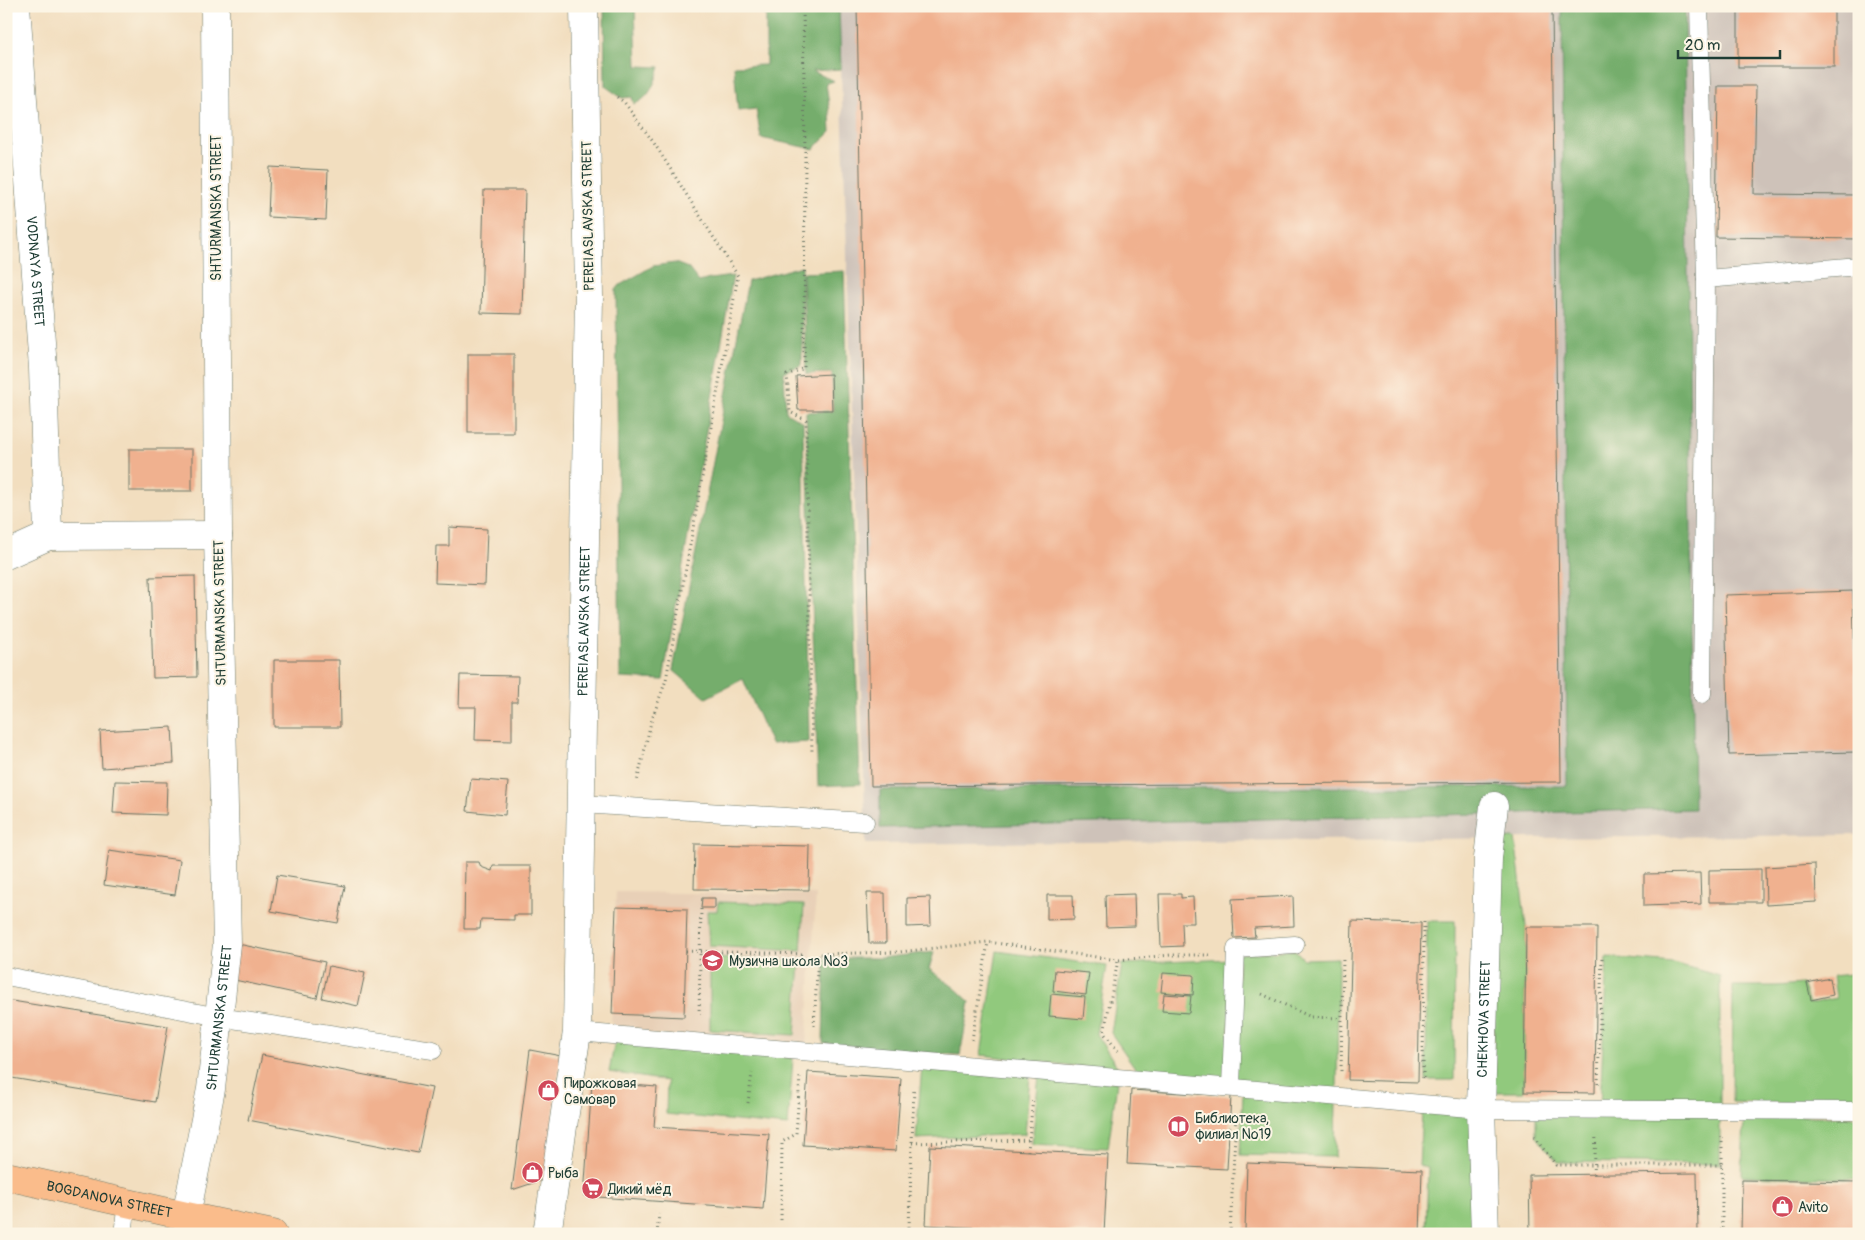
<svg xmlns="http://www.w3.org/2000/svg" width="1865" height="1240" font-family="Pangolin,sans-serif">
	<style>
		.built { fill: #e8d0b7 }
		.industrial { fill: #cec2b9 }
		.green { fill: #91c97d; stroke: #588358 }
		.forest { fill: #74ad6c; stroke: #4a7550 }
		.building { fill: #f0b18f }
		.lines { fill: none; stroke-linecap: round; stroke-linejoin: round }
		.service-casing { stroke: #697565; stroke-width: 19 }
		.minor-casing { stroke: #697565; stroke-width: 29 }
		.primary-casing { stroke: #697565; stroke-width: 29 }
		.path { stroke: #697565; stroke-width: 3; stroke-dasharray: 1 4; stroke-linecap: butt }
		.service { stroke: #fff; stroke-width: 18 }
		.minor { stroke: #fff; stroke-width: 28 }
		.primary { stroke: #fabc8b; stroke-width: 28 }
		.labels { text-anchor: middle; dominant-baseline: central; stroke-width: 4; stroke-linejoin: round; paint-order: stroke }
		.street-label { font-size: 14px; fill: #1f3d34; stroke: #fcf5e5 }
		.poi-label { font-size: 14px; fill: #1f3d34; stroke: #fcf5e5; text-anchor: start }
	</style>
	<rect width="100%" height="100%" fill="#fcf5e5"/>
	<filter id="ink" filterUnits="userSpaceOnUse"><feTurbulence type="fractalNoise" baseFrequency=".02" numOctaves="2"/><feDisplacementMap in="SourceGraphic" scale="10" xChannelSelector="R" yChannelSelector="G"/><feConvolveMatrix kernelMatrix="1 2 1 2 8 2 1 2 1" color-interpolation-filters="sRGB"/></filter>
	<filter id="wash" filterUnits="userSpaceOnUse"><feTurbulence type="fractalNoise" baseFrequency=".0096" numOctaves="4" result="noise"/><feDisplacementMap in="SourceGraphic" scale="20" xChannelSelector="R" yChannelSelector="G"/><feGaussianBlur stdDeviation="1.12" result="paint"/><feColorMatrix in="noise" values="0 0 0 0 0 0 0 0 0 0 0 0 0 0 0 0 0 1.4 0 .05"/><feComposite in="paint" operator="in"/></filter>
	<g filter="url(#wash)">
		<rect width="100%" height="100%" fill="#f2debf"/>
		<!-- built -->
		<path class="built" d="M616,892L816,895L806,1047L611,1031Z"/>
		<!-- industrial -->
		<path class="industrial" d="M839,6H1859V835L866,844Z"/>
		<!-- green -->
		<g class="green">
			<path d="M1515,838L1526,927L1524,1092H1493L1497,839Z"/>
			<path d="M718,902L804,905L801,951L709,946L707,911H717Z"/>
			<path d="M1427,921H1455L1454,1080H1426Z"/>
			<path d="M1295,950L1304,959L1338,958L1337,1094L1234,1085L1239,954Z"/>
			<path d="M997,951L1107,966L1096,1034L1120,1071L981,1055Z"/>
			<path d="M1607,957L1673,963L1720,976V1106H1600Z"/>
			<path d="M710,958L800,961L795,1035L710,1030Z"/>
			<path d="M1231,959L1227,1082L1140,1075L1111,1033L1122,964Z"/>
			<path d="M1859,973V1105L1732,1102L1733,986H1776L1802,984L1809,1004L1836,998L1833,976Z"/>
			<path d="M615,1041L793,1058L788,1126L666,1114L667,1081L609,1072Z"/>
			<path d="M922,1066L1030,1075L1025,1134L916,1139Z"/>
			<path d="M1039,1075L1117,1082L1108,1148L1032,1144Z"/>
			<path d="M1243,1093L1336,1100L1335,1157L1240,1155Z"/>
			<path d="M1422,1111L1473,1114L1477,1234H1426L1428,1167L1419,1166Z"/>
			<path d="M1536,1111H1720V1164L1558,1162L1536,1137Z"/>
			<path d="M1744,1115L1859,1117V1179L1742,1176Z"/>
		</g>
		<!-- forest -->
		<g class="forest">
			<path d="M604,6H635L637,66L660,67C655,82 650,99 634,104L632,97L622,98L605,86Z"/>
			<path d="M766,6H839L841,69L812,71L834,81L826,83L830,114L831,132L814,149L761,138L756,109L738,111L734,66L766,65Z"/>
			<path d="M1562,6H1685L1694,809L880,828V790L1567,786Z"/>
			<path d="M675,263L688,268L699,282L710,279L733,276L663,680L620,678L616,290L620,285L653,266Z"/>
			<path d="M802,266V365L784,372L786,412L803,422L809,742L771,744L743,679L706,698L673,670L748,281Z"/>
			<path d="M844,271L860,784L818,786L806,412L833,411L832,373L806,374L803,273Z"/>
			<path d="M934,952L929,969L955,988L970,1002L960,1055L897,1051L823,1043L825,958H880Z"/>
		</g>
		<g id="blocks">
			<!-- building -->
			<g class="building">
				<path d="M857,6H1552L1561,782L871,786Z"/>
				<rect x="1738" y="6" width="96" height="61"/>
				<path d="M1718,86H1756L1754,194L1859,195V239L1716,237Z"/>
				<path d="M270,167L328,170L326,220L268,217Z"/>
				<path d="M484,190H525L522,314L481,313Z"/>
				<rect x="468" y="354" width="46" height="79"/>
				<path d="M831,374L832,410H798L796,376Z"/>
				<rect x="129" y="449" width="63" height="42"/>
				<path d="M449,527L487,529L485,585L435,583L436,546H449Z"/>
				<path d="M195,576L197,677L153,678L150,577Z"/>
				<path d="M1853,591L1857,752L1729,755L1725,595Z"/>
				<path d="M274,660H339L340,727H274Z"/>
				<path d="M460,675L518,676L517,702H512V741L475,740L476,707H459Z"/>
				<path d="M172,727L174,763L102,768L100,731Z"/>
				<path d="M471,779L508,782L505,815L467,811Z"/>
				<path d="M115,781L167,782L166,815L113,813Z"/>
				<path d="M695,844L810,846L809,890L694,889Z"/>
				<path d="M109,850L180,860L175,895L104,885Z"/>
				<path d="M465,862H479L481,867L492,871L493,866H531V915H514V920L481,919L480,929H464Z"/>
				<path d="M1815,864L1816,902L1766,905L1765,867Z"/>
				<path d="M1761,869V902H1709V870Z"/>
				<path d="M1700,873L1701,904L1644,906V874Z"/>
				<path d="M277,875L345,886L338,923L271,911Z"/>
				<path d="M867,893H885L886,943H869Z"/>
				<path d="M1134,894L1135,926L1106,927L1105,895Z"/>
				<path d="M1159,894H1181V898L1193,897L1194,923H1182L1183,946L1161,947Z"/>
				<path d="M1047,895H1073L1074,919L1047,920Z"/>
				<path d="M1293,896L1294,926L1254,928L1255,937L1234,938L1232,899Z"/>
				<path d="M930,897L931,926L907,927V898Z"/>
				<path d="M702,898H715V908H701Z"/>
				<path d="M616,907L687,909L684,1017L612,1014Z"/>
				<path d="M1352,921L1421,923L1418,1082L1348,1080Z"/>
				<path d="M1526,927H1597L1595,1093L1524,1092Z"/>
				<path d="M238,944L325,962L317,998L230,979Z"/>
				<path d="M329,966L365,973L358,1006L322,998Z"/>
				<path d="M1055,970L1089,973L1086,995L1053,991Z"/>
				<path d="M1163,973L1194,975L1193,995L1161,992Z"/>
				<path d="M1830,978L1833,995L1811,1000L1807,983Z"/>
				<path d="M1051,994L1085,997L1083,1019L1049,1016Z"/>
				<path d="M1164,994L1191,996L1189,1013L1162,1011Z"/>
				<path d="M6,1000L168,1026L155,1102L6,1077Z"/>
				<path d="M530,1050L561,1056L545,1179L512,1190Z"/>
				<path d="M262,1055L432,1088L418,1153L248,1120Z"/>
				<path d="M808,1072L901,1078L896,1151L803,1145Z"/>
				<path d="M592,1082L657,1087L654,1127L769,1134L763,1209L584,1196Z"/>
				<path d="M1131,1090L1231,1096L1227,1169L1127,1164Z"/>
				<path d="M930,1146L1108,1155L1104,1234L926,1225Z"/>
				<path d="M1247,1163L1422,1170L1420,1234H1350L1245,1230Z"/>
				<path d="M1697,1173L1698,1234H1530L1529,1175Z"/>
				<path d="M1742,1180L1859,1182V1234H1741Z"/>
			</g>
		</g>
	</g>
	<g filter="url(#ink)">
		<use href="#blocks" fill-opacity="0" stroke="#697565" stroke-width="1"/>
		<g class="lines">
			<defs>
				<g id="service">
					<path d="M1699,6L1706,279"/>
					<path d="M1702,694L1706,279L1859,266"/>
					<path d="M581,804L865,822"/>
					<path d="M6,976L219,1017L433,1050"/>
					<path d="M577,1032L1481,1109L1859,1111"/>
					<path d="M1231,1087L1236,949L1295,945"/>
					<path d="M123,1234L127,1203"/>
				</g>
				<g id="minor">
					<path id="s1" d="M16,6L43,368L48,536L218,535"/>
					<path d="M6,555L48,536"/>
					<path id="s2" d="M186,1216L211,1089L227,944L218,535L215,6"/>
					<path id="s3" d="M547,1234L577,1032L589,296L584,6"/>
					<path id="s4" d="M1485,1234L1481,1109L1488,858L1494,806"/>
				</g>
				<g id="primary">
					<path id="s5" d="M6,1176L186,1216L273,1234"/>
				</g>
			</defs>
			<!-- service casing -->
			<use href="#service" class="service-casing"/>
			<!-- minor casing -->
			<use href="#minor" class="minor-casing"/>
			<!-- primary casing -->
			<use href="#primary" class="primary-casing"/>
			<!-- path -->
			<g class="path">
				<path d="M803,6L805,153L804,368L787,375L790,412L806,420L812,754"/>
				<path d="M617,97L624,102L654,143L738,276L666,680L651,722L637,782"/>
				<path d="M686,951L804,954"/>
				<path d="M1262,994L1311,1017L1338,1018"/>
				<path d="M699,1015L701,908"/>
				<path d="M814,1026L818,954L899,952L988,942L1118,960L1171,955H1211"/>
				<path d="M972,1040L988,942"/>
				<path d="M1118,1051L1104,1033L1118,960"/>
				<path d="M1341,1071L1343,958"/>
				<path d="M1423,1078L1424,921"/>
				<path d="M1598,1084L1602,957"/>
				<path d="M748,1103L752,1073"/>
				<path d="M1534,1137L1556,1165H1722"/>
				<path d="M1722,1137V1234"/>
				<path d="M912,1143L1029,1140L1033,1098"/>
				<path d="M1028,1151L1029,1139"/>
				<path d="M1594,1174L1596,1135"/>
				<path d="M781,1220L782,1142L796,1134L800,1077"/>
				<path d="M909,1227L914,1088"/>
				<path d="M657,1234L659,1214"/>
				<path d="M1230,1234L1236,1115"/>
			</g>
			<!-- service -->
			<use href="#service" class="service"/>
			<!-- minor -->
			<use href="#minor" class="minor"/>
			<!-- primary -->
			<use href="#primary" class="primary"/>
		</g>
	</g>
	<!-- icons -->
	<defs>
		<symbol id="school-disc" viewBox="-11 -11 22 22"><circle r="9.5" fill="#d1495b" stroke="#fcf5e5"/><path d="M0-5L7-2L0 1L-7-2ZM-4 1L0 2.5L4 1V4Q0 6-4 4Z" fill="#fff"/></symbol>
		<symbol id="shop-disc" viewBox="-11 -11 22 22"><circle r="9.5" fill="#d1495b" stroke="#fcf5e5"/><path d="M-5-2.5h2.3a2.7 3.5 0 0 1 5.4 0H5L5.5 6h-11ZM-1.5-2.5h3a1.5 2.3 0 0 0-3 0Z" fill="#fff"/></symbol>
		<symbol id="library-disc" viewBox="-11 -11 22 22"><circle r="9.5" fill="#d1495b" stroke="#fcf5e5"/><path d="M-6-4Q-3-5.5-.7-3.5V5Q-3 3-6 4ZM6-4Q3-5.5 .7-3.5V5Q3 3 6 4Z" fill="#fff"/></symbol>
		<symbol id="supermarket-disc" viewBox="-11 -11 22 22"><circle r="9.5" fill="#d1495b" stroke="#fcf5e5"/><path d="M-6-5.5h2.5l.6 2H6L4.5 2H-2.5L-4.4-4H-6ZM-1.5 3.2a1.3 1.3 0 1 0 .1 0ZM3 3.2a1.3 1.3 0 1 0 .1 0Z" fill="#fff"/></symbol>
	</defs>
	<g fill-rule="evenodd">
		<use href="#school-disc" x="700" y="948" width="25" height="25"/>
		<use href="#shop-disc" x="536" y="1078" width="25" height="25"/>
		<use href="#library-disc" x="1166" y="1114" width="25" height="25"/>
		<use href="#shop-disc" x="520" y="1160" width="25" height="25"/>
		<use href="#supermarket-disc" x="580" y="1176" width="25" height="25"/>
		<use href="#shop-disc" x="1770" y="1194" width="25" height="25"/>
	</g>
	<g class="labels">
		<!-- street labels -->
		<g class="street-label">
			<text transform="translate(216 208) rotate(-90)">SHTURMANSKA STREET</text>
			<text transform="translate(588 216) rotate(-91)">PEREIASLAVSKA STREET</text>
			<text stroke="none"><textPath href="#s1" startOffset="266">VODNAYA STREET</textPath></text>
			<text transform="translate(220 613) rotate(-91)">SHTURMANSKA STREET</text>
			<text stroke="none"><textPath href="#s3" startOffset="615">PEREIASLAVSKA STREET</textPath></text>
			<text stroke="none"><textPath href="#s2" startOffset="201">SHTURMANSKA STREET</textPath></text>
			<text stroke="none"><textPath href="#s4" startOffset="215">CHEKHOVA STREET</textPath></text>
			<text stroke="none"><textPath href="#s5" startOffset="106">BOGDANOVA STREET</textPath></text>
		</g>
		<!-- poi labels -->
		<g class="poi-label">
			<text x="729" y="961">Музична школа №3</text>
			<text x="564" y="1083">Пирожковая<tspan x="564" dy="16">Самовар</tspan></text>
			<text x="1195" y="1118">Библиотека,<tspan x="1195" dy="16">филиал №19</tspan></text>
			<text x="548" y="1173">Рыба</text>
			<text x="608" y="1189">Дикий мёд</text>
			<text x="1798" y="1207">Avito</text>
		</g>
	</g>
	<!-- margin -->
	<rect width="1865" height="1240" fill="none" stroke="#fcf5e5" stroke-width="25"/>
	<!-- scale -->
	<path d="M1678 50v8h102v-8" fill="none" stroke="#1f3d34" stroke-width="2.5"/>
	<text x="1685" y="50" font-size="15" fill="#1f3d34" stroke="#fcf5e5" stroke-width="4" paint-order="stroke">20 m</text>
</svg>
